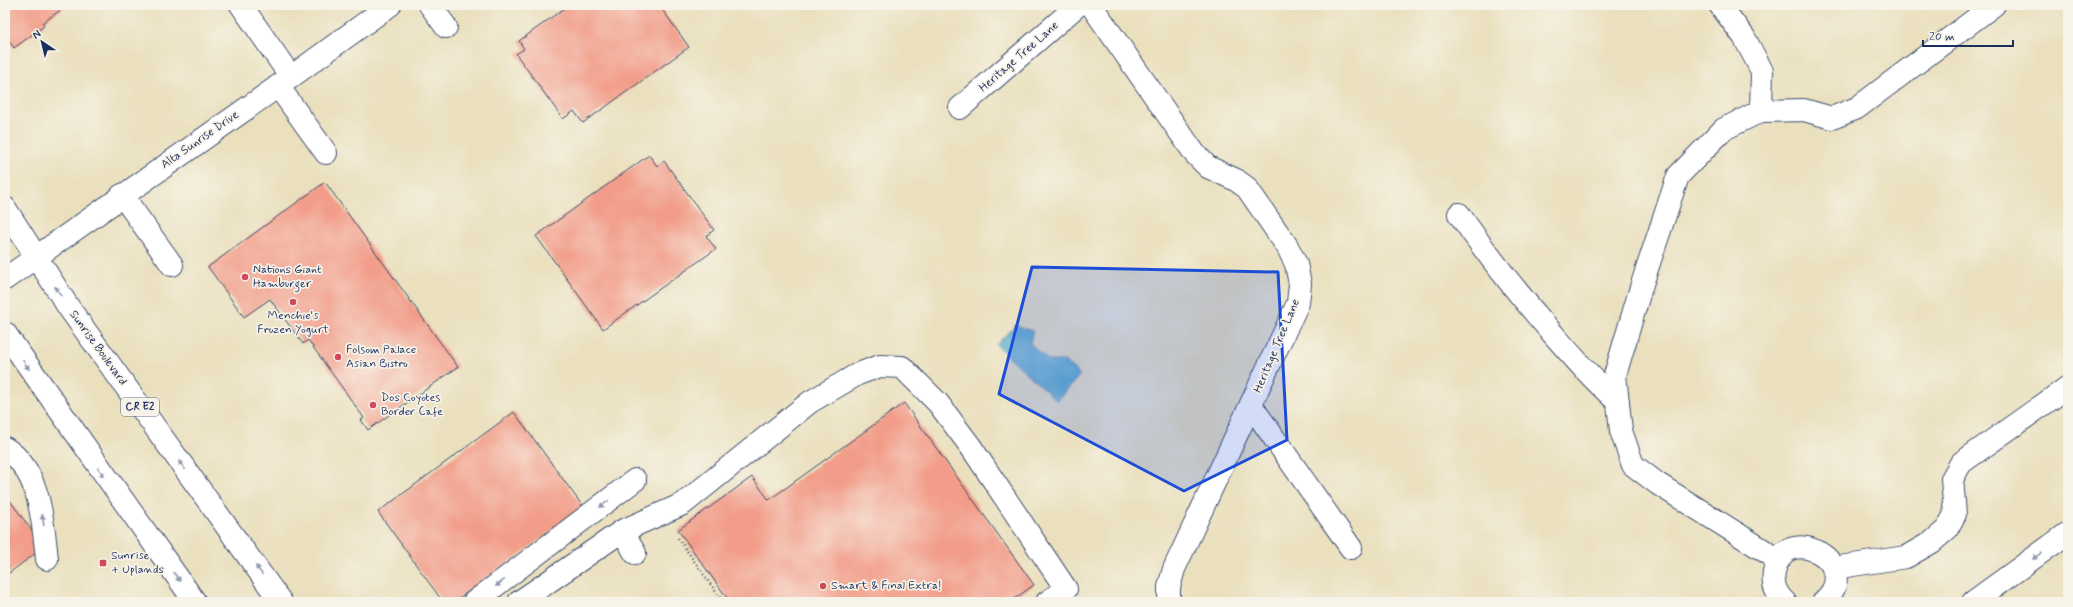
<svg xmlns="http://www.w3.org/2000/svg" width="2073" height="607" font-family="Mynerve,sans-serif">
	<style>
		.water { fill: #4da6cb; stroke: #346a94 }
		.building { fill: #f29d89 }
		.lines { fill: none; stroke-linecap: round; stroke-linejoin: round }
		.minor-casing { stroke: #3a4a6c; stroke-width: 24 }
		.major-casing { stroke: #3a4a6c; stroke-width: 24 }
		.path { stroke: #3a4a6c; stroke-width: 2.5; stroke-dasharray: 1 3; stroke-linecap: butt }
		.minor { stroke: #fff; stroke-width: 22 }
		.major { stroke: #fff; stroke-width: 22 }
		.oneway { fill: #8d97ae }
		.marked { fill: #1d4ed8; fill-opacity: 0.2; stroke: #1d4ed8; stroke-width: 3; stroke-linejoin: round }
		.poi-dot { fill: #d1495b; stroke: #f7f3e8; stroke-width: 1.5 }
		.labels { text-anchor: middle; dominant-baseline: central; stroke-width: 3.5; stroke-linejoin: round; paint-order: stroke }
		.shield { fill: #f7f3e8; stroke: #5d6a87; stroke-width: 1 }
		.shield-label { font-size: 11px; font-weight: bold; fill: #1b2f5e }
		.street-label { font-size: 12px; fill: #1b2f5e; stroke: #f7f3e8 }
		.poi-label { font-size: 12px; fill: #1b2f5e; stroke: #f7f3e8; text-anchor: start }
	</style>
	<rect width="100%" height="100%" fill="#f7f3e8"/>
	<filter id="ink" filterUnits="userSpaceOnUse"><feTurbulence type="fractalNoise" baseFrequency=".025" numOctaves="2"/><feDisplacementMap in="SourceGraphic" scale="8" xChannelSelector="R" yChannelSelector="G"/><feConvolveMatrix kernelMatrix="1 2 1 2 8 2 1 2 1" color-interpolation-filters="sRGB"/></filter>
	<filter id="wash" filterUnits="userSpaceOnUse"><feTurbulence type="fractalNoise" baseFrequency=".012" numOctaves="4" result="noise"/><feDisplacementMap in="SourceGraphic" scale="16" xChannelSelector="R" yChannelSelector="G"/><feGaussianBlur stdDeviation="0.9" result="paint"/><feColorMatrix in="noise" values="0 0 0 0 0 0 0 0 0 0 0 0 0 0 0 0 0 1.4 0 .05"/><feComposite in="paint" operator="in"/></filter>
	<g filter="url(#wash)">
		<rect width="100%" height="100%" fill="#eae0be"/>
		<!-- water -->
		<path class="water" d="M1015,325L1033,331L1030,343L1049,361H1065L1080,375L1057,401L996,345Z"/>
		<g id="blocks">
			<!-- building -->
			<g class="building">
				<path d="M5,5H68L42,23L44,26L14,48L5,35Z"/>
				<path d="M569,5H659L689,47L583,123L574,111L563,119L516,54L524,49L519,41Z"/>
				<path d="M649,155L657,166L664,161L714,230L706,236L716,249L603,329L536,236Z"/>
				<path d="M325,182L458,367L368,430L361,420L364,418L308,340L303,344L270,299L244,317L208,267Z"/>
				<path d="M904,403L1034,585L1010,602H730L678,530L752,477L769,500Z"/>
				<path d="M514,412L584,508L454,602H443L378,512Z"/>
				<path d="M5,494L44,547L5,576Z"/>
			</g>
		</g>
	</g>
	<g filter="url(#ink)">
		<use href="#blocks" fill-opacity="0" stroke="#3a4a6c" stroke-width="1"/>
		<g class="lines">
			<defs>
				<g id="minor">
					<path d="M241,5L291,77"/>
					<path d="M430,5L446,27"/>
					<path d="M1091,5L1195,154L1208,167L1236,180L1247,188L1287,246L1296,264L1300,284L1298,303L1174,569L1169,587V602"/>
					<path d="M1720,5L1744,37L1762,71L1761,111"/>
					<path d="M278,86L326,153"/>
					<path d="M960,108L1078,5"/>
					<path d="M122,195L172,265"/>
					<path d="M1459,214C1488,256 1519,295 1553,334C1574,358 1594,381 1618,402"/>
					<path d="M5,279L291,77L390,5"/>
					<path d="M1251,405L1351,548"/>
					<path d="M5,448C40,470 43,521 47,559"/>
					<path d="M622,531L683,504L810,402L858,374L880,366L902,367L938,403L971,447L1066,589L1047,602"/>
					<path d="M1779,560L1658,484L1633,465L1621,431L1615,375L1642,284L1678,176L1724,129L1761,111L1804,110L1832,118L1857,108L1994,5"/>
					<path d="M1833,568L1906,557L1932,542L1947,529L1955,514L1952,479L1961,463L2068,387"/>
					<path d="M474,602L635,480"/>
					<path d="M519,602L622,531L635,553"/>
					<path d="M1785,602C1776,594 1772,584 1774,572C1784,518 1867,564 1823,602"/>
				</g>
				<g id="major">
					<path d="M5,208L69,308L281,602"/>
					<path d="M5,333L195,602"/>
					<path d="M1973,602L2068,533"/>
				</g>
			</defs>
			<!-- minor casing -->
			<use href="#minor" class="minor-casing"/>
			<!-- major casing -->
			<use href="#major" class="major-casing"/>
			<!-- path -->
			<path class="path" d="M678,538L723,602"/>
			<!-- minor -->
			<use href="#minor" class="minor"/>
			<!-- major -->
			<use href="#major" class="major"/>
		</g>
		<!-- one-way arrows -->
		<defs><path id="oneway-solid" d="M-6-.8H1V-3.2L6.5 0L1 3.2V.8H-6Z"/></defs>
		<g class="oneway">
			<use href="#oneway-solid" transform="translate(58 291) rotate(-124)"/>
			<use href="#oneway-solid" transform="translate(26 365) rotate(55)"/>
			<use href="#oneway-solid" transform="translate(182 465) rotate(-126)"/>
			<use href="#oneway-solid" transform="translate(101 472) rotate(55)"/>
			<use href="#oneway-solid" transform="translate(604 504) rotate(143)"/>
			<use href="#oneway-solid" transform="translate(43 520) rotate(-99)"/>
			<use href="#oneway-solid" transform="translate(2037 556) rotate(144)"/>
			<use href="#oneway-solid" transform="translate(259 570) rotate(-126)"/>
			<use href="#oneway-solid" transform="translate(177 577) rotate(54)"/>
			<use href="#oneway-solid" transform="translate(500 583) rotate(143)"/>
		</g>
	</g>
	<!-- marked area -->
	<path class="marked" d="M1032,267L1278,272L1287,440L1184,491L999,394Z"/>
	<!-- markers -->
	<g class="poi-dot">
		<circle cx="245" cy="277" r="4"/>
		<circle cx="293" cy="302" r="4"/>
		<circle cx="338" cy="357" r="4"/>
		<circle cx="373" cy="405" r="4"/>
		<rect x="99" y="559" width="8" height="8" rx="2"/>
		<circle cx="823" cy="586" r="4"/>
	</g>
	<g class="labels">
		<!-- shield labels -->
		<rect class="shield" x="121" y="398" width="38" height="18" rx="3"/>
		<g class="shield-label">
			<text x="140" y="407">CR E2</text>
		</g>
		<!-- street labels -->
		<g class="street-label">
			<text transform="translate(1019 57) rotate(-41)">Heritage Tree Lane</text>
			<text transform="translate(200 140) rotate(-35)">Alta Sunrise Drive</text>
			<text transform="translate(1277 346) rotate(-67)">Heritage Tree Lane</text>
			<text transform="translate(98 348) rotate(54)">Sunrise Boulevard</text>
		</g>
		<!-- poi labels -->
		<g class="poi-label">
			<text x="253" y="270">Nations Giant<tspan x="253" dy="14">Hamburger</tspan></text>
			<text x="293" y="316" text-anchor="middle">Menchie's<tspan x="293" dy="14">Frozen Yogurt</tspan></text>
			<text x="346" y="350">Folsom Palace<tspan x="346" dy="14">Asian Bistro</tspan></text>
			<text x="381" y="398">Dos Coyotes<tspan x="381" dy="14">Border Cafe</tspan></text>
			<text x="111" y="556">Sunrise<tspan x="111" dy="14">+ Uplands</tspan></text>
			<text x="831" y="586">Smart &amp; Final Extra!</text>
		</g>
	</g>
	<!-- margin -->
	<rect width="2073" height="607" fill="none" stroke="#f7f3e8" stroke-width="20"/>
	<!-- north arrow -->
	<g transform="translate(42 42) rotate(325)" stroke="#f7f3e8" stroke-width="3" paint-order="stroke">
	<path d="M0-3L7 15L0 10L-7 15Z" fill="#1b2f5e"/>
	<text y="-6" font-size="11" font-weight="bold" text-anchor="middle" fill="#1b2f5e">N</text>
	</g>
	<!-- scale -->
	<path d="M1923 40v6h90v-6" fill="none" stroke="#1b2f5e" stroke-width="2"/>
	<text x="1929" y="40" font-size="12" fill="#1b2f5e" stroke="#f7f3e8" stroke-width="3" paint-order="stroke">20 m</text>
</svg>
